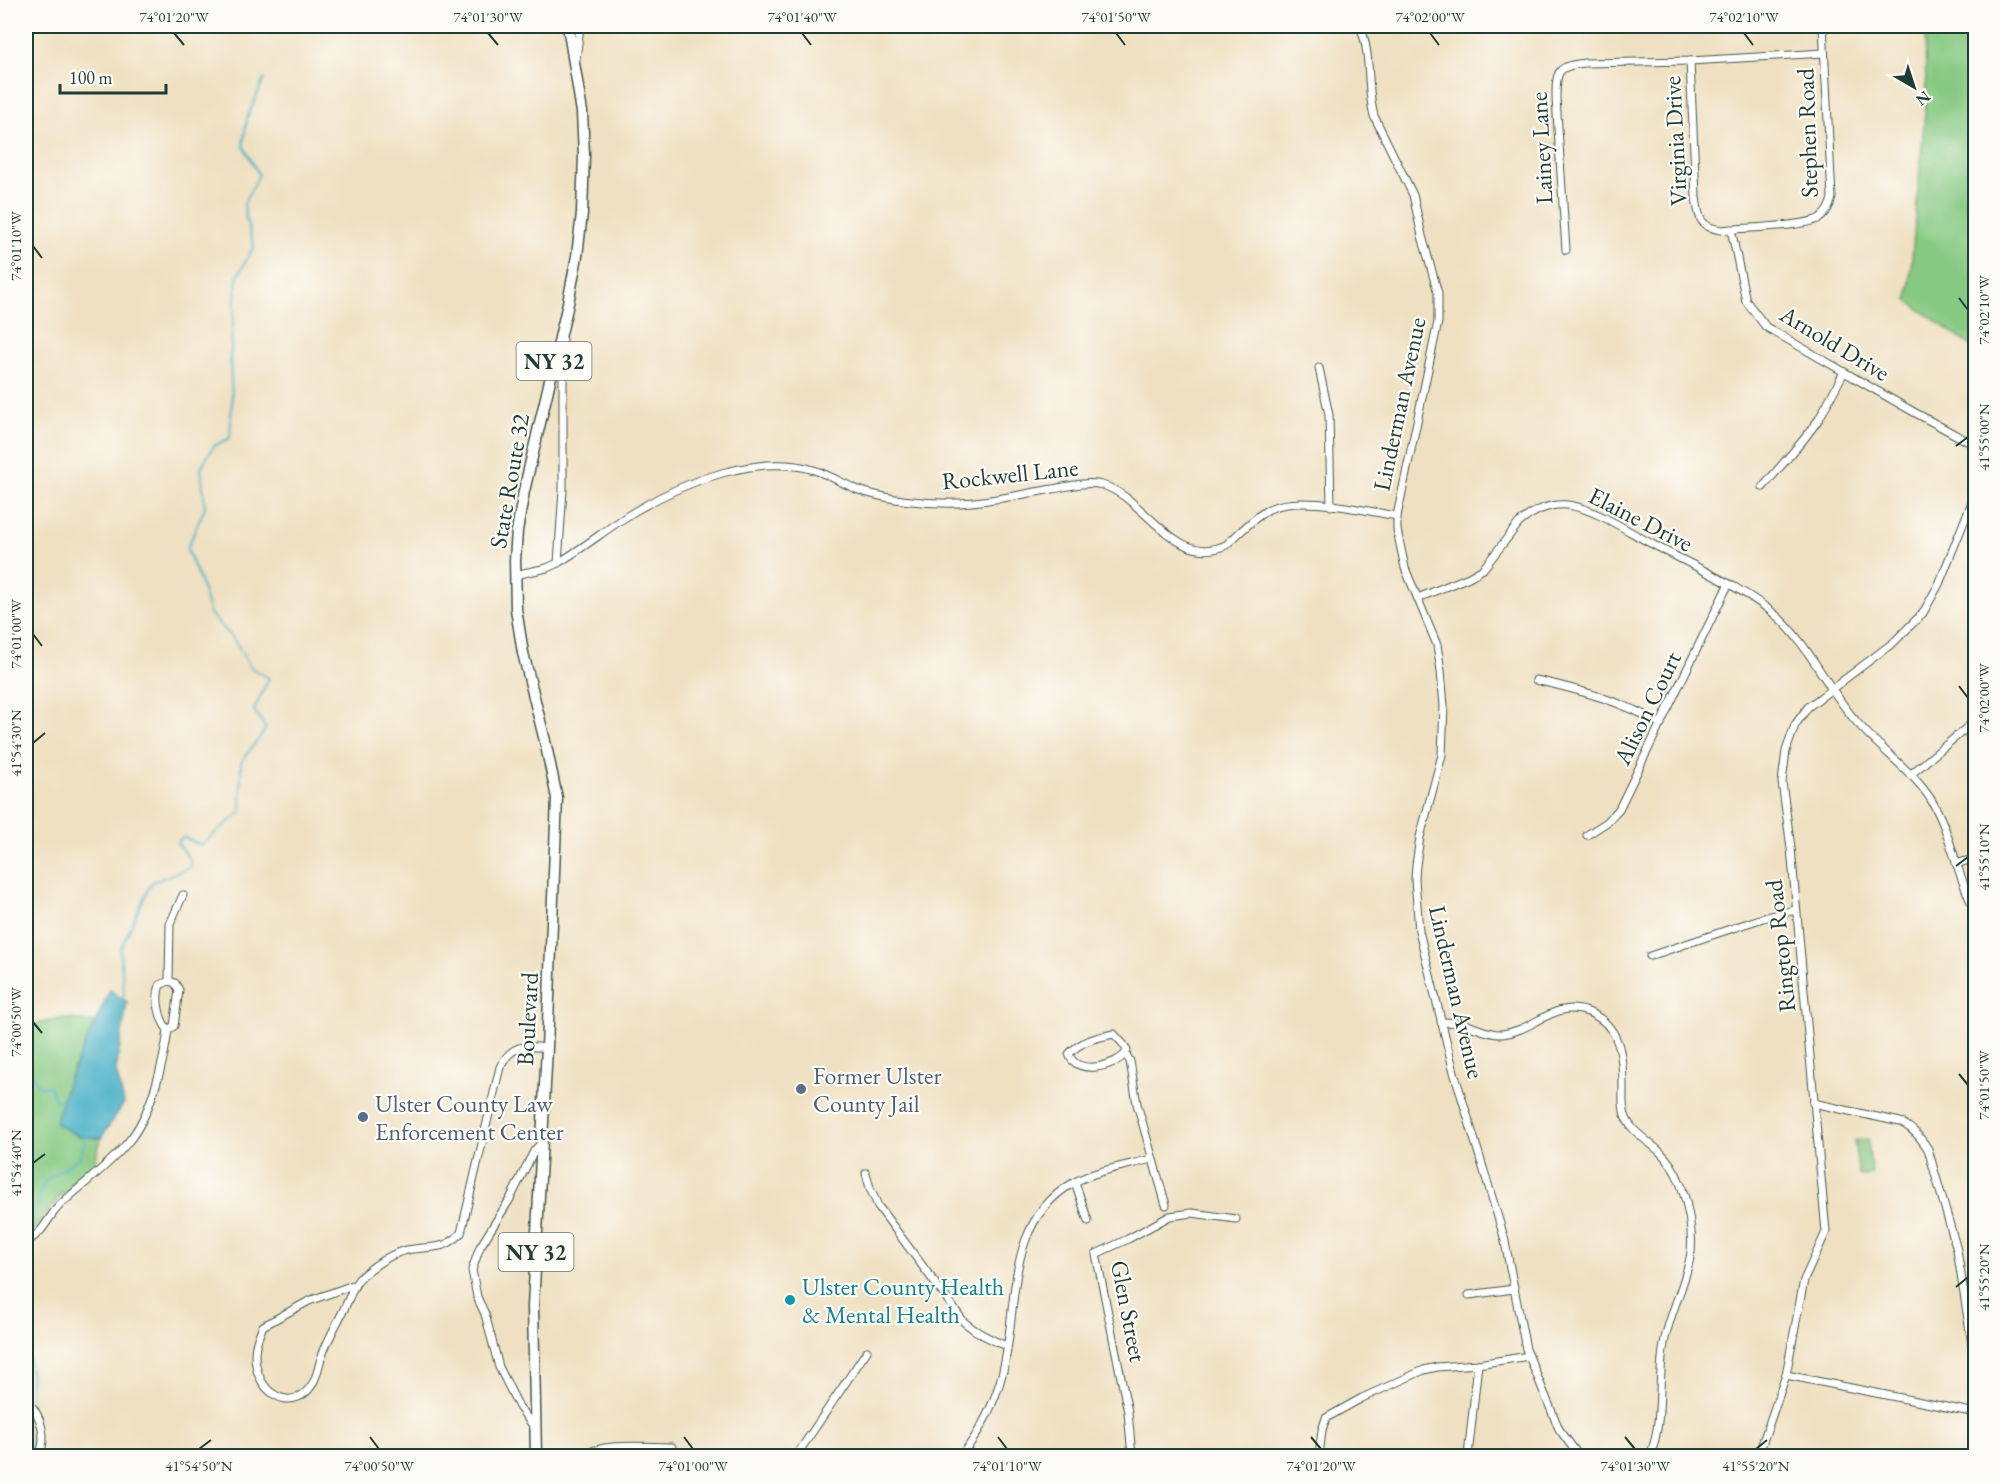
<svg xmlns="http://www.w3.org/2000/svg" width="2001" height="1482" font-family="'EB Garamond',serif">
	<style>
		.green { fill: #86c982; stroke: #52835b; stroke-width: 1.5 }
		.water { fill: #48b1c7; stroke: #34777e; stroke-width: 1.5 }
		.lines { fill: none; stroke-linecap: round; stroke-linejoin: round }
		.stream { stroke: #48b1c7; stroke-width: 2 }
		.minor-casing { stroke: #3e5549; stroke-width: 9 }
		.primary-casing { stroke: #3e5549; stroke-width: 13 }
		.minor { stroke: #fff; stroke-width: 7 }
		.primary { stroke: #fff; stroke-width: 10 }
		.ticks { fill: none; stroke: #1f3d34; stroke-width: 2 }
		.service-dot { fill: #5c6f8a; stroke: #fdfcf7; stroke-width: 2 }
		.culture-dot { fill: #0f9aa8; stroke: #fdfcf7; stroke-width: 2 }
		.labels { text-anchor: middle; dominant-baseline: central; stroke-width: 4.5; stroke-linejoin: round; paint-order: stroke }
		.shield { fill: #fdfcf7; stroke: #62766e; stroke-width: 1.5 }
		.shield-label { font-size: 22px; font-weight: bold; fill: #1f3d34 }
		.street-label { font-size: 24px; fill: #1f3d34; stroke: #fdfcf7 }
		.service-label { font-size: 24px; fill: #4e5e75; stroke: #fdfcf7; text-anchor: start }
		.culture-label { font-size: 24px; fill: #0d838f; stroke: #fdfcf7; text-anchor: start }
		.neatline { fill: none; stroke: #1f3d34; stroke-width: 2 }
		.ticks-label { font-size: 15px; text-anchor: middle; fill: #1f3d34 }
	</style>
	<rect width="100%" height="100%" fill="#fdfcf7"/>
	<filter id="ink" filterUnits="userSpaceOnUse"><feTurbulence type="fractalNoise" baseFrequency=".0167" numOctaves="2"/><feDisplacementMap in="SourceGraphic" scale="12" xChannelSelector="R" yChannelSelector="G"/><feConvolveMatrix kernelMatrix="1 2 1 2 8 2 1 2 1" color-interpolation-filters="sRGB"/></filter>
	<filter id="wash" filterUnits="userSpaceOnUse"><feTurbulence type="fractalNoise" baseFrequency=".008" numOctaves="4" result="noise"/><feDisplacementMap in="SourceGraphic" scale="24" xChannelSelector="R" yChannelSelector="G"/><feGaussianBlur stdDeviation="1.35" result="paint"/><feColorMatrix in="noise" values="0 0 0 0 0 0 0 0 0 0 0 0 0 0 0 0 0 1.4 0 .05"/><feComposite in="paint" operator="in"/></filter>
	<g filter="url(#wash)">
		<rect width="100%" height="100%" fill="#efe0c1"/>
		<!-- green -->
		<g class="green">
			<path d="M1925,26H1975V349L1908,301L1926,102Z"/>
			<path d="M64,1018L95,1023L68,1080L80,1137L101,1138L94,1166L59,1197L31,1235L26,1231V1044L32,1025Z"/>
			<path d="M1868,1139L1872,1174L1859,1175L1854,1141Z"/>
		</g>
		<!-- water -->
		<path class="water" d="M110,990L127,1002L116,1071L124,1103L101,1138L80,1137L55,1123L67,1083Z"/>
		<g class="lines">
			<!-- stream -->
			<g class="stream">
				<path d="M122,1000L124,993L120,950L151,883L191,867L190,859L177,843L183,837L201,845L241,812V762L266,729L254,710L269,678L251,668L233,638L210,614L200,581L187,549L205,507L201,467L214,446L230,438L232,400L230,360L237,277L254,246L246,219L244,203L259,175L243,145L247,118L264,79"/>
				<path d="M26,1057L37,1085L50,1087L55,1100L63,1103"/>
				<path d="M26,1230L31,1221L45,1181L79,1158L87,1136"/>
				<path d="M26,1352C33,1363 29,1388 31,1403"/>
				<path d="M31,1456L32,1412"/>
			</g>
		</g>
	</g>
	<g filter="url(#ink)">
		<g class="lines">
			<defs>
				<g id="minor">
					<path d="M1360,26C1372,55 1366,86 1374,116L1413,195L1422,236L1438,293V322L1397,516V530L1405,568L1437,645L1441,671L1444,706L1442,755L1420,837L1416,865L1415,879L1419,931L1454,1072L1504,1237L1526,1349L1559,1429L1579,1456"/>
					<path d="M576,59L580,26"/>
					<path d="M1690,61L1696,197C1699,216 1698,227 1721,230C1742,228 1805,227 1820,218C1827,213 1830,206 1832,198L1823,26"/>
					<path d="M1731,229L1746,301L1766,327L1912,411L1976,446"/>
					<path d="M1566,250L1556,98C1556,71 1557,66 1585,63L1690,61L1824,53"/>
					<path d="M1319,368L1329,415L1331,506"/>
					<path d="M1763,487L1804,439L1819,419L1844,372"/>
					<path d="M558,563L563,490V340"/>
					<path d="M515,575L547,568L558,563C585,547 610,526 637,510C686,481 758,453 814,470C829,475 842,483 856,489C884,500 928,504 959,503C990,502 1022,494 1053,489C1069,486 1087,481 1102,485C1144,496 1175,569 1226,545C1240,533 1253,518 1269,509C1299,494 1364,511 1397,516"/>
					<path d="M1418,598L1469,577L1483,569L1519,523C1533,511 1549,503 1568,505C1596,509 1629,532 1654,545C1693,566 1747,589 1779,618C1809,646 1828,689 1855,720C1878,748 1910,768 1930,798C1952,833 1956,876 1976,912"/>
					<path d="M1536,680C1580,690 1622,701 1661,724"/>
					<path d="M1910,775L1976,720"/>
					<path d="M1587,835L1607,822L1619,809L1728,585"/>
					<path d="M1956,864L1976,858"/>
					<path d="M1650,956L1763,918L1795,910"/>
					<path d="M169,981L170,924L183,895"/>
					<path d="M1441,1022C1448,1022 1456,1022 1463,1024C1476,1027 1489,1035 1502,1034C1534,1031 1554,999 1588,1012C1621,1025 1623,1057 1623,1088C1623,1096 1622,1107 1625,1115C1630,1131 1647,1140 1659,1151C1669,1160 1676,1172 1681,1185C1688,1205 1693,1231 1691,1252C1687,1282 1669,1313 1664,1344C1657,1381 1664,1420 1650,1456"/>
					<path d="M168,1030L174,1026L179,990L175,983L169,981"/>
					<path d="M1114,1034L1124,1045L1127,1051C1119,1066 1076,1077 1069,1054C1080,1041 1098,1037 1114,1034Z"/>
					<path d="M1126,1055L1130,1061L1137,1104L1166,1205"/>
					<path d="M1813,1103L1900,1122C1913,1128 1920,1137 1928,1149L1957,1250L1976,1369"/>
					<path d="M866,1173L870,1188L878,1206L964,1322C978,1334 991,1340 1007,1346"/>
					<path d="M1075,1182L1088,1221"/>
					<path d="M26,1242C46,1231 46,1219 60,1205C82,1184 109,1166 128,1142C150,1117 164,1063 168,1030C159,1019 155,998 160,985L169,981"/>
					<path d="M353,1285L309,1301L263,1326C257,1339 253,1351 256,1365C259,1388 283,1410 305,1393C317,1383 317,1369 322,1356C329,1335 341,1318 349,1298C353,1289 355,1282 363,1275C375,1265 392,1253 407,1250C430,1245 444,1252 461,1233L500,1067C511,1045 524,1045 547,1048"/>
					<path d="M1469,1295L1514,1289"/>
					<path d="M1786,1375L1976,1413"/>
					<path d="M26,1400C41,1414 48,1437 39,1456"/>
					<path d="M534,1427L519,1407L499,1367L485,1314L477,1297L472,1270L480,1247L510,1199L534,1151L541,1143"/>
					<path d="M581,1456C604,1442 645,1447 672,1447"/>
					<path d="M796,1456L867,1351"/>
					<path d="M961,1456C981,1431 995,1403 1003,1371C1019,1305 1004,1223 1073,1183C1097,1170 1125,1166 1151,1159"/>
					<path d="M1132,1456L1128,1412L1096,1254L1128,1239L1170,1216L1192,1213L1236,1219"/>
					<path d="M1319,1456L1322,1430L1326,1418L1362,1398L1424,1370L1437,1367L1478,1364L1529,1356"/>
					<path d="M1468,1456L1478,1364"/>
					<path d="M1758,1456L1786,1375L1804,1280L1826,1232L1791,848L1782,782L1786,751L1795,725L1808,707L1894,642L1923,613L1939,584L1976,492"/>
				</g>
				<path id="primary" d="M536,1456L533,1306L547,1048L557,798L545,741L523,653L516,609L515,560L517,531L524,491L567,308L577,256L582,213L584,155L582,112L568,26"/>
			</defs>
			<!-- minor casing -->
			<use href="#minor" class="minor-casing"/>
			<!-- primary casing -->
			<use href="#primary" class="primary-casing"/>
			<!-- minor -->
			<use href="#minor" class="minor"/>
			<!-- primary -->
			<use href="#primary" class="primary"/>
		</g>
	</g>
	<!-- ticks -->
	<path class="ticks" d="M174,33L184,45M488,33L498,45M802,33L811,45M1116,33L1125,45M1430,33L1439,45M1744,33L1753,45M33,246L42,258M1959,298L1968,310M1956,446L1968,437M33,634L42,646M1959,686L1968,698M33,743L45,733M1956,866L1968,857M33,1022L42,1033M1959,1074L1968,1085M33,1163L45,1154M1956,1287L1968,1277M370,1437L379,1449M684,1437L693,1449M998,1437L1007,1449M1311,1437L1321,1449M1625,1437L1635,1449M199,1449L211,1440M1756,1449L1767,1440"/>
	<!-- markers -->
	<g class="service-dot">
		<circle cx="801" cy="1089" r="6"/>
		<circle cx="363" cy="1117" r="6"/>
	</g>
	<circle class="culture-dot" cx="790" cy="1300" r="6"/>
	<g class="labels">
		<!-- shield labels -->
		<g class="shield">
			<rect x="516.5" y="342" width="75" height="38" rx="4.5"/>
			<rect x="498.5" y="1233" width="75" height="38" rx="4.5"/>
		</g>
		<g class="shield-label">
			<text x="554" y="361">NY 32</text>
			<text x="536" y="1252">NY 32</text>
		</g>
		<!-- street labels -->
		<g class="street-label">
			<text transform="translate(1807 133) rotate(-92)">Stephen Road</text>
			<text transform="translate(1675 141) rotate(-93)">Virginia Drive</text>
			<text transform="translate(1541 148) rotate(-93)">Lainey Lane</text>
			<text transform="translate(1835 343) rotate(31)">Arnold Drive</text>
			<text transform="translate(1399 404) rotate(-78)">Linderman Avenue</text>
			<text transform="translate(1010 474) rotate(-6)">Rockwell Lane</text>
			<text transform="translate(509 481) rotate(-80)">State Route 32</text>
			<text transform="translate(1641 519) rotate(27)">Elaine Drive</text>
			<text transform="translate(1647 708) rotate(-64)">Alison Court</text>
			<text transform="translate(1780 946) rotate(-96)">Ringtop Road</text>
			<text transform="translate(1457 992) rotate(77)">Linderman Avenue</text>
			<text transform="translate(527 1019) rotate(-87)">Boulevard</text>
			<text transform="translate(1129 1311) rotate(79)">Glen Street</text>
		</g>
		<!-- service labels -->
		<g class="service-label">
			<text x="813" y="1075">Former Ulster<tspan x="813" dy="28">County Jail</tspan></text>
			<text x="375" y="1103">Ulster County Law<tspan x="375" dy="28">Enforcement Center</tspan></text>
		</g>
		<!-- culture labels -->
		<g class="culture-label">
			<text x="802" y="1286">Ulster County Health<tspan x="802" dy="28">&amp; Mental Health</tspan></text>
		</g>
	</g>
	<!-- margin -->
	<rect width="2001" height="1482" fill="none" stroke="#fdfcf7" stroke-width="66"/>
	<!-- north arrow -->
	<g transform="translate(1914 87) rotate(141)" stroke="#fdfcf7" stroke-width="4.5" paint-order="stroke">
	<path d="M0-4.5L10 22L0 15L-10 22Z" fill="#1f3d34"/>
	<text y="-9" font-size="16" font-weight="bold" text-anchor="middle" fill="#1f3d34">N</text>
	</g>
	<!-- scale -->
	<path d="M60 84v9h106v-9" fill="none" stroke="#1f3d34" stroke-width="3"/>
	<text x="69" y="84" font-size="18" fill="#1f3d34" stroke="#fdfcf7" stroke-width="4.5" paint-order="stroke">100 m</text>
	<rect x="33" y="33" width="1935" height="1416" class="neatline"/>
	<g class="ticks-label">
		<text x="174" y="22">74°01'20"W</text>
		<text x="488" y="22">74°01'30"W</text>
		<text x="802" y="22">74°01'40"W</text>
		<text x="1116" y="22">74°01'50"W</text>
		<text x="1430" y="22">74°02'00"W</text>
		<text x="1744" y="22">74°02'10"W</text>
		<text transform="translate(16 246) rotate(-90)" y="5">74°01'10"W</text>
		<text transform="translate(1984 310) rotate(-90)" y="5">74°02'10"W</text>
		<text transform="translate(1984 437) rotate(-90)" y="5">41°55'00"N</text>
		<text transform="translate(16 634) rotate(-90)" y="5">74°01'00"W</text>
		<text transform="translate(1984 698) rotate(-90)" y="5">74°02'00"W</text>
		<text transform="translate(16 743) rotate(-90)" y="5">41°54'30"N</text>
		<text transform="translate(1984 857) rotate(-90)" y="5">41°55'10"N</text>
		<text transform="translate(16 1022) rotate(-90)" y="5">74°00'50"W</text>
		<text transform="translate(1984 1085) rotate(-90)" y="5">74°01'50"W</text>
		<text transform="translate(16 1163) rotate(-90)" y="5">41°54'40"N</text>
		<text transform="translate(1984 1277) rotate(-90)" y="5">41°55'20"N</text>
		<text x="199" y="1471">41°54'50"N</text>
		<text x="379" y="1471">74°00'50"W</text>
		<text x="693" y="1471">74°01'00"W</text>
		<text x="1007" y="1471">74°01'10"W</text>
		<text x="1321" y="1471">74°01'20"W</text>
		<text x="1635" y="1471">74°01'30"W</text>
		<text x="1756" y="1471">41°55'20"N</text>
	</g>
</svg>
